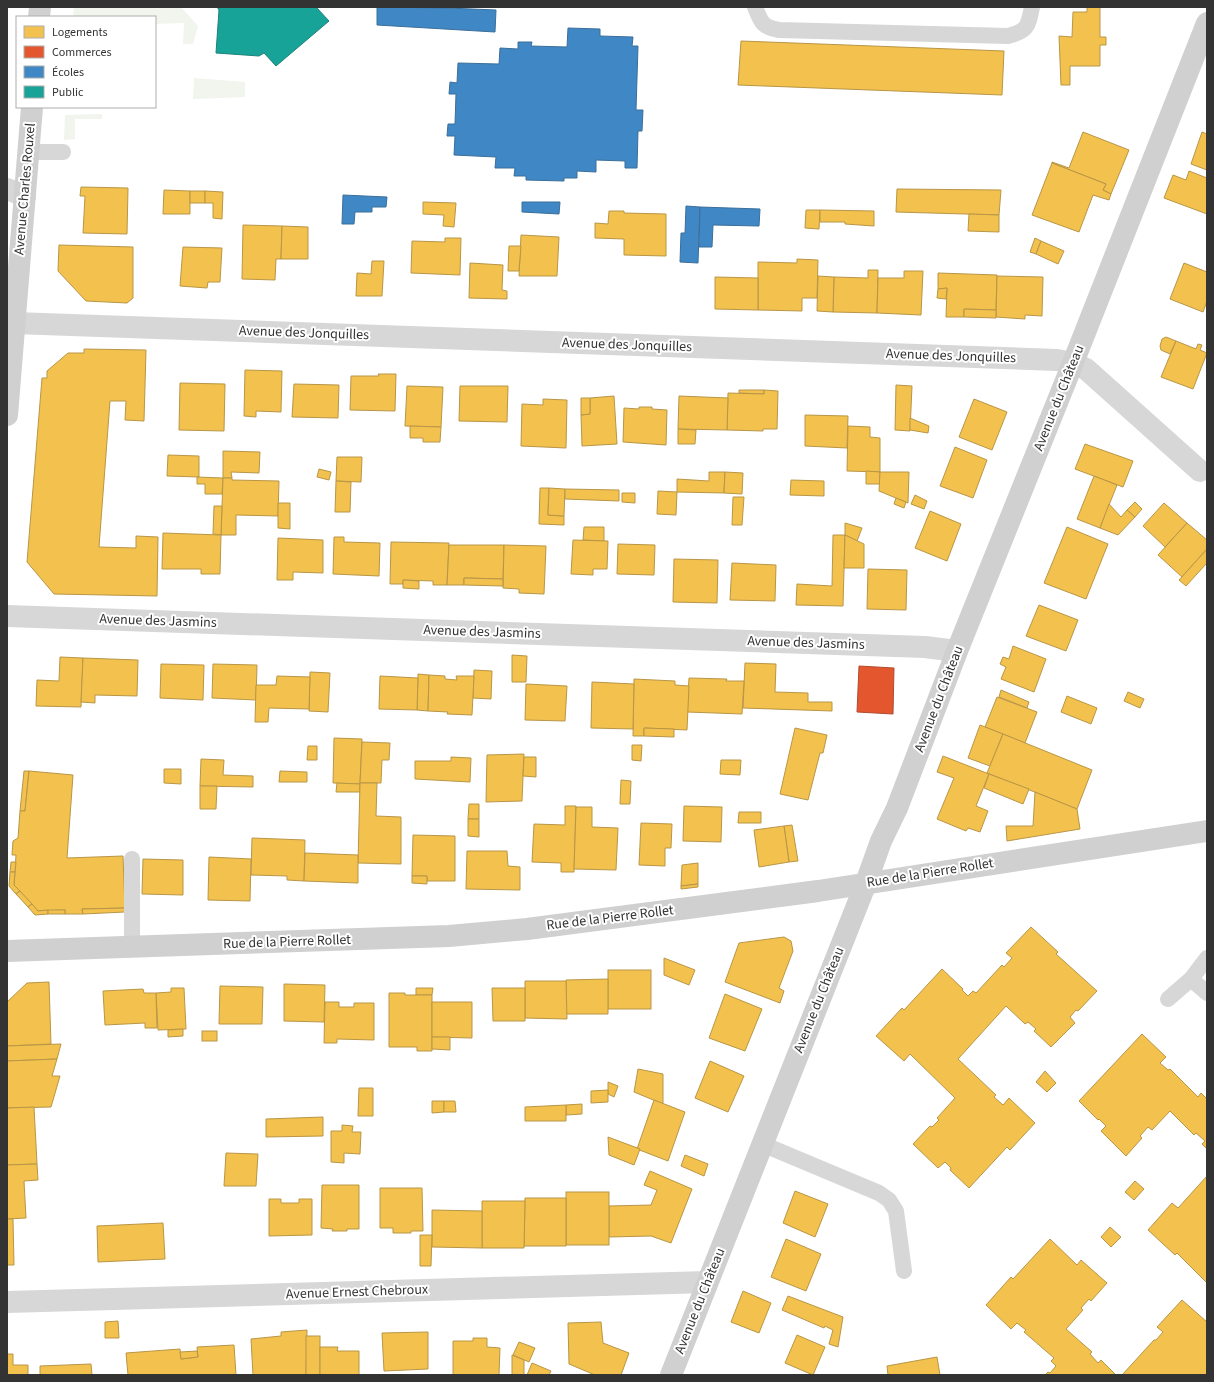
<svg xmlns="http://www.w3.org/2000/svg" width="1214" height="1382" font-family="'Source Sans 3',sans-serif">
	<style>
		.green { fill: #f1f5ed }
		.homes { fill: #f2c14e; stroke: #b99646 }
		.shops { fill: #e4572e; stroke: #af4c30 }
		.schools { fill: #3f88c5; stroke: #3b6e99 }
		.public { fill: #17a398; stroke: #1f817a }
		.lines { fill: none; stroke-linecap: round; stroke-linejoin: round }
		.lane { stroke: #d7d7d7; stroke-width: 16 }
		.street { stroke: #d7d7d7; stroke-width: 22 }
		.secondary { stroke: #d0d0d0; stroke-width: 22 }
		.labels { text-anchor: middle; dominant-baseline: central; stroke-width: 4; stroke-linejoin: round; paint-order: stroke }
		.street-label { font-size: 14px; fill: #333; stroke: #fff }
	</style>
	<rect width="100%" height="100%" fill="#fff"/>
	<!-- green -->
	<g class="green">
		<path d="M74,7H181L198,26L193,44H183L184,23L155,24V17H73Z"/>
		<path d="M194,78L245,82V97L193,99Z"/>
		<path d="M102,114V119H75V139L64,140L65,115Z"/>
	</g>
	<!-- homes -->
	<g class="homes">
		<path d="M1087,7H1100V37H1106V45H1100V66H1070V85H1061L1059,36L1072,37L1073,12H1087Z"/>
		<path d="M741,41L1004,51L1002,95L738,85Z"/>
		<path d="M1083,132L1129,150L1111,194L1103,190L1106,184L1052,163V162L1069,168Z"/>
		<path d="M1202,132L1207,134V170L1191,164Z"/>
		<path d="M1052,163L1106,184L1103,190L1111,194L1109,200L1093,195L1079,232L1032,215Z"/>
		<path d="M1189,171L1207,178V214L1164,198L1173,175L1186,180Z"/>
		<path d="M81,187L128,188L127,234L83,233L85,196H80Z"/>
		<path d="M897,189L1001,190L999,215L896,212Z"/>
		<path d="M164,190L190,191V214H163Z"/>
		<rect x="190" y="191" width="15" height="12"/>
		<path d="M205,191L223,192L222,219L213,218V203H205Z"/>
		<path d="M423,202L456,203L454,227L443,226L444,215L423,214Z"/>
		<path d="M806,210H820L819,229L805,228Z"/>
		<path d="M820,210L874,211V226L845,224V222H820Z"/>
		<path d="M609,211H624V213L666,214V256L624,255V239L595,238V223L608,224Z"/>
		<path d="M969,214L999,215V232L968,231Z"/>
		<path d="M243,225L282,226L281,259H276L275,280L242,279Z"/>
		<path d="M282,226L308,227V259H281Z"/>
		<path d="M521,235L559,237L557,276H519Z"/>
		<path d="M445,238H461L460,275L411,273L412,241L445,242Z"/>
		<path d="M1035,238L1041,241L1036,254L1030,252Z"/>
		<path d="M1041,241L1064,251L1058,264L1036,254Z"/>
		<path d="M59,245L133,247V298L127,303L86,301L58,271Z"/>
		<path d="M509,246H521L519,271H508Z"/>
		<path d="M183,247L222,248L220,282H208L207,288L180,286Z"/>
		<path d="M797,259L818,260L817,298H802V311L758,310V262L797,263Z"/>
		<path d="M372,261H384L382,296H356L357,273L371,274Z"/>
		<path d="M470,263L503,265L502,290L507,291V299L469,298Z"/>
		<path d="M1184,263L1207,272V301L1203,312L1170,299Z"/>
		<path d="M868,270H878L877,313L833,312L834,277L868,278Z"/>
		<path d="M904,271H923L921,315L877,313L878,278H904Z"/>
		<path d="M938,273L997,275L996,310L964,309V317H946L947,288L938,289Z"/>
		<path d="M818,276L834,277L833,312L817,311Z"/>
		<path d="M997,276L1043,277L1042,316L1025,315V319L996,317Z"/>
		<path d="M715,277L758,278V310L715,309Z"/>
		<path d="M947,288L946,299L937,298L938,289Z"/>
		<path d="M964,309L996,310V318L964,317Z"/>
		<path d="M1166,337L1176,341L1170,354L1161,350L1160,346L1162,339Z"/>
		<path d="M1176,341L1196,349L1198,344L1202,345L1200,350L1207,353L1193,389L1161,377Z"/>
		<path d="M84,349L146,350L144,421L125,420L126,401H110L99,547L136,548V536L158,537L157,596L54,594L27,562L42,378H47V371L68,353H84Z"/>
		<path d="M245,370L282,371L281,412L256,411V417L244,416Z"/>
		<path d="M378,374H396L395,411L350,410L351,376H379Z"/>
		<path d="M180,383L225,384L224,431L179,430Z"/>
		<path d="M294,384L339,385L338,418L292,417Z"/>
		<path d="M896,385L912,386L910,431L895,430Z"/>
		<path d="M407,386L443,387L441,427L405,426Z"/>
		<path d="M460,386H508L507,422L459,421Z"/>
		<path d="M739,390H764V394L739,393Z"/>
		<path d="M764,390L778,391L777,429H763V431L727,430L728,393L764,394Z"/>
		<path d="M614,396L617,444L582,446L581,415L590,414V398Z"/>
		<path d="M679,396L728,398L727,430L678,429Z"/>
		<path d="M581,398H590V414L581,415Z"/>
		<path d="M543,399L567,400L566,448L521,446L522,404L543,405Z"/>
		<path d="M974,399L1007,412L992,450L959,437Z"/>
		<path d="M639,407H652V409L667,410L666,445L623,442L624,408L639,409Z"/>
		<path d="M805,415L848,416L847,448L805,446Z"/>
		<path d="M910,418L929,426L928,433L910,430Z"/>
		<path d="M410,426L441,427L440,442H423V438H410Z"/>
		<path d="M848,426L870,427V437L880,438V472L847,471Z"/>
		<path d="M678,429L696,430L695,444H678Z"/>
		<path d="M1085,444L1133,461L1123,487L1075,469Z"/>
		<path d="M955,447L987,460L973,498L940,486Z"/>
		<path d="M223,451L260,452L259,473L231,472L232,478H223Z"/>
		<path d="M168,455L199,456V477L167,476Z"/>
		<path d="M337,457H362L361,482L336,481Z"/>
		<path d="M319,469L331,472L329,480L317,477Z"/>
		<path d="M866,471L880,472V484H866Z"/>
		<path d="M709,472H725L724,493L677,492V479L709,481Z"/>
		<path d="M725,472L743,473L742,494L724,493Z"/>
		<path d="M880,472H909L908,503L879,491Z"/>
		<path d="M1094,476L1117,485L1100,528L1077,519Z"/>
		<path d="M197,477L223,478L222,494H205V484H197Z"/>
		<path d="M223,478H232V480L279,481L278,516L236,515V535H221Z"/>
		<path d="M791,480L824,481V496L790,495Z"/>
		<path d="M336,481L351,482L350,512H335Z"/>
		<path d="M540,488H549L548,515L564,516V525L539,524Z"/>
		<path d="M549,488L565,489L564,516L548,515Z"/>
		<path d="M565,489L619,490V501L565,499Z"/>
		<path d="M658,491L677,492L676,515L657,514Z"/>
		<path d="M622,493H635V503L622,502Z"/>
		<path d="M915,495L927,501L924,509L911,504Z"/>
		<path d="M733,497H744L742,525H732Z"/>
		<path d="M896,498L906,502L904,508L894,504Z"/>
		<path d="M1135,502L1142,509L1135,517L1127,510Z"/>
		<path d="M278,503H290V529L278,528Z"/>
		<path d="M1164,503L1187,523L1165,547L1143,526Z"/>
		<path d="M1109,504L1121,517L1127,510L1135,517L1118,535L1100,528Z"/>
		<path d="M214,506H222L221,535L213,534Z"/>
		<path d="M930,511L961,524L947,561L915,548Z"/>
		<path d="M845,523L862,528L857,541L845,535Z"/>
		<path d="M1187,523L1207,540V549L1182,577L1158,555Z"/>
		<path d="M584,527H604V541L583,540Z"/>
		<path d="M1067,527L1108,544L1086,599L1044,583Z"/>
		<path d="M163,533L221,535L220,574H201V569H162Z"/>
		<path d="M833,535H845L843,606L796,605L797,584L832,586Z"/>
		<path d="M845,535L864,544V568H844Z"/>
		<path d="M334,537H344V542L380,543L379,576L333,574Z"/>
		<path d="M278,538L323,540V573L293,572V580H277Z"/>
		<path d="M573,540L608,541L607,569H593V575L571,574Z"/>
		<path d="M391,542L449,543L447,585H433V581L403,580V584H390Z"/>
		<path d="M618,544L655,545L654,575L617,574Z"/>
		<path d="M449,545H504L503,579L464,578V585H447Z"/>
		<path d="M504,545L546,546L544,594L519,593V589L503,588Z"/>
		<path d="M1207,549V563L1186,586L1179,580Z"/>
		<path d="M674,559L718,560L717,603L673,602Z"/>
		<path d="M732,563L776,565L775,601L730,600Z"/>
		<path d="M868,569L907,570L906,610L867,609Z"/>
		<path d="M464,578L503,579V586L464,585Z"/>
		<path d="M403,580L419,581V589L403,588Z"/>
		<path d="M1039,605L1078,620L1066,651L1026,636Z"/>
		<path d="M1013,646L1046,659L1034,692L1001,679L1006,667L1000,664L1003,657L1009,659Z"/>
		<path d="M512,655L527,656L526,682H512Z"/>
		<path d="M60,657L83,658L81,707L36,706L37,680L59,681Z"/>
		<path d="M83,658L138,660L137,696L95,695V703L81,702Z"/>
		<path d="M745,663L776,664L775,692L808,693V702H832V711L743,708Z"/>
		<path d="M161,664L204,665L203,700L160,698Z"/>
		<path d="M213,664L257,665L256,700L212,698Z"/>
		<path d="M474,670L492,671L491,699L473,698Z"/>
		<path d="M310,672L330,673L328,712L309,711Z"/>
		<path d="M418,674L429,675L428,711L417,710Z"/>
		<path d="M429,675L445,676V679L457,680L456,676H474L472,715L447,714L448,712L428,711Z"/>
		<path d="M277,676L310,677L309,709L269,708L268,722H255L256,685H276Z"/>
		<path d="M380,676L418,678L417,710L379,709Z"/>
		<path d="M689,678L727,679L726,681H744L742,714L687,712Z"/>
		<path d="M634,679L675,681V685L689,686L687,730L644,728V736H633Z"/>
		<path d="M592,682L634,684L633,729L591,728Z"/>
		<path d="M526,684L567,686L565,721L525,720Z"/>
		<path d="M1001,690L1029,702L1027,708L999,697Z"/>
		<path d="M1128,692L1144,699L1140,708L1124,701Z"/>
		<path d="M1067,696L1097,708L1091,724L1061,712Z"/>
		<path d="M997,697L1037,712L1025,743L985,727Z"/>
		<path d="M980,725L1003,734L990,766L968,758Z"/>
		<path d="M644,728L674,729V737L644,736Z"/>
		<path d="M795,728L827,735L823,753H820L808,800L780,794Z"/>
		<path d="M1003,734L1092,770L1077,809L987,773Z"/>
		<path d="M334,738L362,739L360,784L333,783Z"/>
		<path d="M362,742L390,743L389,760H382L381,783H360Z"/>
		<path d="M632,745H642L641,761L632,760Z"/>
		<path d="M308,746H317V760H307Z"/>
		<path d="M524,754L522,801L486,802L487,755Z"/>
		<path d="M943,756L989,774L976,806L988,811L980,832L968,828L966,831L937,819L954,778L937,772Z"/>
		<path d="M451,757L471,758L470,782L415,779V761H451Z"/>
		<path d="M524,757H536V777L523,776Z"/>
		<path d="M201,759L224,760L223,775L253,776V787L200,786Z"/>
		<path d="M721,760H741L740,775L720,774Z"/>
		<path d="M164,769H181V784L164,783Z"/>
		<path d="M24,771H29L25,811H20Z"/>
		<path d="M29,771L73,775L67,858L123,856L125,908L82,909L83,914H65V910L38,911L14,885L16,855H12L13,841L18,838L20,811H25Z"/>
		<path d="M280,771L307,772V782H279Z"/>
		<path d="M989,774L1029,789L1023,804L984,788Z"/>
		<path d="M621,780L631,781L630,804H620Z"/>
		<path d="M337,783L360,784V792H336Z"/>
		<path d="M360,783H377L376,816L401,817V864L358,863Z"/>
		<path d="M200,786H217L216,809H200Z"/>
		<path d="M1035,792L1077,809L1080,829L1007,841L1006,826H1033Z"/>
		<path d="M469,804H479V819H468Z"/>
		<path d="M565,806H576L574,872H561V863L532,862L534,824L565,825Z"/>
		<path d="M684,806L722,807L721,842L683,841Z"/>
		<path d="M576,807H592V827L618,828L616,870L574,869Z"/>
		<path d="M739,812H761V823H738Z"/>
		<path d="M468,819H479V837L468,836Z"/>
		<path d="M641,823L672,824L671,848H665V866L639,865Z"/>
		<path d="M792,825L798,861L789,862L784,826Z"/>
		<path d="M784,826L789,862L759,867L754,830Z"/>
		<path d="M413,835L455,836V881H427V876H412Z"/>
		<path d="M252,838L305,840L304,881L287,880V876L251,875Z"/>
		<path d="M467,851H507L508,866L520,867V890L466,889Z"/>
		<path d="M305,853L358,855V883L304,881Z"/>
		<path d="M209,857L251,859L250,901L208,900Z"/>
		<path d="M143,859L183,860V895L142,894Z"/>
		<path d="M11,862H16L15,872H10Z"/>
		<path d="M698,863V884L681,886L682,865Z"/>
		<path d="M10,872H15L14,885L20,891L16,894L9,886Z"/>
		<path d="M412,876H427V884L412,883Z"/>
		<path d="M698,884V887L681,889V886Z"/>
		<path d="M20,891L32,904L28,907L16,894Z"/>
		<path d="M32,904L38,911L48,910V914L35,915L28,907Z"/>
		<path d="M125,908V912L83,914L82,909Z"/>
		<rect x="48" y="910" width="17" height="4"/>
		<path d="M1031,927L1058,952L1056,954L1097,991L1078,1011L1076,1010L1070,1017L1075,1023L1051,1047L1034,1031L1036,1029L1028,1022L1025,1024L1006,1006L958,1059L996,1095L994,1097L1003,1105L1009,1098L1035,1123L1010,1150L1007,1147L969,1188L950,1170L951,1168L945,1162L938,1168L913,1144L930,1126L932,1127L939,1120L937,1118L955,1098L910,1054L904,1061L876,1036L902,1008L904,1010L942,969L963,989L962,990L968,996L973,991L976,993L1002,965L1004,967L1012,958L1006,953Z"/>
		<path d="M784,937L791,941L793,951L779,988L784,991L780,1003L725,982L739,943Z"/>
		<path d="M664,958L695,970L689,985L664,975Z"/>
		<rect x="608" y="970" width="43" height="39"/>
		<path d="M608,979V1014H566V980Z"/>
		<path d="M525,981H566L567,1019L525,1018Z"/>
		<path d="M49,982L51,1044L7,1046V1002L27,983Z"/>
		<path d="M284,984L325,985L324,1022L284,1021Z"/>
		<path d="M220,986L263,987L262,1024H219Z"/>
		<path d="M171,988H184L186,1029L158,1030L156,993L171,992Z"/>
		<path d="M416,988H433L432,995H416Z"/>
		<path d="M492,988H525V1021H493Z"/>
		<path d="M143,989L144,993H156L157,1028H145V1023L105,1025L103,991Z"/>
		<path d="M389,993H405V995H432V1051H417V1047H389Z"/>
		<path d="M725,994L762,1009L745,1051L709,1038Z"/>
		<path d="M325,1002H339V1007H354V1003H374V1040L337,1039V1043H324Z"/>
		<path d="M432,1002H472V1038L432,1037Z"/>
		<path d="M183,1029V1036L168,1037V1030Z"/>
		<rect x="202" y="1031" width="15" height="10"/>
		<path d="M1142,1034L1166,1057L1160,1063L1168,1070L1170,1069L1198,1097L1201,1093L1206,1098H1207V1149L1202,1144L1205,1141L1196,1133L1194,1135L1170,1111L1152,1130L1148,1127L1140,1136L1142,1138L1126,1156L1101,1131L1106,1126L1099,1119L1098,1120L1079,1101Z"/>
		<path d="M432,1037H450V1050L432,1049Z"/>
		<path d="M61,1044L57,1059L7,1061V1046Z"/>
		<path d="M57,1059L52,1076H60L51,1107L7,1108V1061Z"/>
		<path d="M710,1061L744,1076L728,1112L695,1098Z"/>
		<path d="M638,1069L663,1074V1104L634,1092Z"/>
		<path d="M1045,1071L1056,1083L1047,1092L1036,1082Z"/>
		<path d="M608,1082L618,1086L614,1097L608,1094Z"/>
		<path d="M359,1088H373V1116H358Z"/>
		<path d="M608,1090V1102L591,1103V1091Z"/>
		<path d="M654,1100L685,1112L668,1161L637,1149Z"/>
		<path d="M432,1101H444V1112L432,1113Z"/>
		<path d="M444,1101H455L456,1112H444Z"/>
		<path d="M582,1104V1114L566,1115V1105Z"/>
		<path d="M566,1105V1121H525V1107Z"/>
		<path d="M34,1107L37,1164L7,1165V1108Z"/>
		<path d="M323,1117V1136L266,1137V1119Z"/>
		<path d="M342,1125L353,1126L352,1132H361L360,1154L344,1153V1163L331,1162V1131H342Z"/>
		<path d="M608,1137L640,1149L634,1165L609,1155Z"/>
		<path d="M226,1153L258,1154L256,1186H224Z"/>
		<path d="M685,1155L708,1164L704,1176L681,1166Z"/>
		<path d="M37,1164L38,1180L24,1181L26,1218L7,1219V1165Z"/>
		<path d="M650,1171L692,1189L671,1243L651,1236L609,1237V1206L651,1205L657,1190L644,1185Z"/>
		<path d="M1207,1176V1283L1177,1253L1175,1255L1148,1230L1172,1203L1178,1208Z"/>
		<path d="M1135,1181L1144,1189L1134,1200L1125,1192Z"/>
		<path d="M322,1185H359V1229H347V1231H332L333,1229L321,1228Z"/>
		<path d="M380,1188H422L423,1231H411V1233H393V1228H380Z"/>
		<path d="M795,1191L828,1204L815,1237L783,1223Z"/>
		<rect x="566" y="1192" width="43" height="53"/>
		<path d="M525,1198H566V1246H524Z"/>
		<path d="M269,1199H281V1203H299V1199H312V1235L269,1236Z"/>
		<path d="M482,1201H525L524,1248H482Z"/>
		<path d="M432,1210L482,1211V1248L432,1247Z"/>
		<path d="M7,1219H13L14,1265H7Z"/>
		<path d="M163,1223L165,1259L98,1262L97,1226Z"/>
		<path d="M1110,1227L1121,1237L1111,1247L1101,1237Z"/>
		<path d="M420,1235H432L431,1266H420Z"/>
		<path d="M786,1239L821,1254L806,1291L771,1277Z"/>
		<path d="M1050,1239L1077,1265L1081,1260L1107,1283L1091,1301L1089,1299L1081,1308L1083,1310L1066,1329L1092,1352L1090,1354L1098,1363L1101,1360L1116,1375H1045L1048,1372L1050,1373L1056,1366L1051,1361L1054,1358L1024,1332L1026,1330L1017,1323L1011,1329L986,1305L1011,1277L1013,1279Z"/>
		<path d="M743,1291L771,1303L759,1333L731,1322Z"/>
		<path d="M788,1296L843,1317L838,1347L829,1344L833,1330L825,1326L824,1328L782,1310Z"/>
		<path d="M1182,1300L1207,1322V1375H1122L1154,1340H1156L1163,1332L1157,1327Z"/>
		<path d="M118,1321L119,1338H105V1322Z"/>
		<path d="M601,1322L603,1343L629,1353L621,1375H595L569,1364L568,1323Z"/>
		<path d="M307,1330L306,1375H253L251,1339L281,1336V1332Z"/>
		<path d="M428,1332V1369L384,1371L382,1333Z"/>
		<path d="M797,1335L825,1347L813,1375L785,1363Z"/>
		<rect x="306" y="1336" width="14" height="39"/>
		<path d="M473,1338H487V1347L500,1348L499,1375H453V1341H473Z"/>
		<path d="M519,1342L535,1348L529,1362L513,1355Z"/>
		<path d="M234,1345L236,1375H128L126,1353L180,1349L181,1359L198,1357L197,1347Z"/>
		<path d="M320,1347H338L337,1351H359V1375H320Z"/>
		<path d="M197,1351L198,1357L181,1359L180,1352Z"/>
		<path d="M7,1354H13V1365H28V1375H7Z"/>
		<path d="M512,1355L524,1360V1375H512Z"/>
		<path d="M937,1357L940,1375H888L887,1366Z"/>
		<path d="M532,1363L551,1371L549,1375H527Z"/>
		<path d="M91,1364L92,1375H40V1366Z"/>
	</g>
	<!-- shops -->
	<path class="shops" d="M859,666L894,668L893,714L857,712Z"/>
	<!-- schools -->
	<g class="schools">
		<path d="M377,7L447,8L496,10L495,32L377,25Z"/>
		<path d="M568,28L600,29V36L633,37L632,46H638L636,110H643L642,131H638L637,168H625V161L596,160V172L577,171V178H564V181L526,180V176H514L515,168H495L496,157L454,155L455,136H447L448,124H455L456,94H449L450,82L457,83L458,63L499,64L500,48L518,49V42H532L531,46L567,47Z"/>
		<path d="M343,195L387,197L386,207H372V212H355L354,224H342Z"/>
		<path d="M522,202H560L559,214L522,212Z"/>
		<path d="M686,206L700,207L698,263L680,262L681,233H685Z"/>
		<path d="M700,207L760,209L759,226L713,225L712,247H699Z"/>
	</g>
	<!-- public -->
	<path class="public" d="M217,7H316L329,21L276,66L264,53L259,56L216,53L219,10Z"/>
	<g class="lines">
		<!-- lane -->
		<g class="lane">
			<path d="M755,7C761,22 762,27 779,30L1008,36C1028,31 1028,26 1032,7"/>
			<path d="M29,152H63"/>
			<path d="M132,859V947"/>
			<path d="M1191,979L1207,993"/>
			<path d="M1168,999L1191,979L1207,958"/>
			<path d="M762,1144L879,1193L889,1200L896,1211L904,1271"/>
		</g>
		<!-- street -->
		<g class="street">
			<path d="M7,189L25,196"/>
			<path d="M14,323L1057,360L1073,363L1086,369L1200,471"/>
			<path d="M7,616L925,647L957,651"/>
			<path d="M7,1302L707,1282"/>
		</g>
		<!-- secondary -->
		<g class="secondary">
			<path d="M39,17L40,7"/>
			<path d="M7,415L32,107"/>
			<path d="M7,951L449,936L527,929L818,891L1207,831"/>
			<path d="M671,1375L866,883L881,841L897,808L957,651L1073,363L1207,23"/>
		</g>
	</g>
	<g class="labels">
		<!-- street labels -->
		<g class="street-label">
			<text transform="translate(25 189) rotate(-85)">Avenue Charles Rouxel</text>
			<text transform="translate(304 333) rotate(2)">Avenue des Jonquilles</text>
			<text transform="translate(627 345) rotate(2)">Avenue des Jonquilles</text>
			<text transform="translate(951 356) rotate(2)">Avenue des Jonquilles</text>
			<text transform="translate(1059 398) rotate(-68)">Avenue du Château</text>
			<text transform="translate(158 621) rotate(2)">Avenue des Jasmins</text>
			<text transform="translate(482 632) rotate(2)">Avenue des Jasmins</text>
			<text transform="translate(806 643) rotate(2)">Avenue des Jasmins</text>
			<text transform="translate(939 699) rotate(-69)">Avenue du Château</text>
			<text transform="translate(930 873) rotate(-9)">Rue de la Pierre Rollet</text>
			<text transform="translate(610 918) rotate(-7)">Rue de la Pierre Rollet</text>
			<text transform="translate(287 942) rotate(-2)">Rue de la Pierre Rollet</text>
			<text transform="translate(819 1000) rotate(-68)">Avenue du Château</text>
			<text transform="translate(357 1292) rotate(-2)">Avenue Ernest Chebroux</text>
			<text transform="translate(700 1301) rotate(-68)">Avenue du Château</text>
		</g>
	</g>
	<!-- border -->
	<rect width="1214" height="1382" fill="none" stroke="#333333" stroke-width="16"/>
	<!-- legend -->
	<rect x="16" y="16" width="140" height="92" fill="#ffffff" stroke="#adadad"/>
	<rect x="24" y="26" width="20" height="12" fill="#f2c14e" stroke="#adadad"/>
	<text x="52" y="36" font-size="12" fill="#333333">Logements</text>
	<rect x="24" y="46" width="20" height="12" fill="#e4572e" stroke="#adadad"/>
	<text x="52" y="56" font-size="12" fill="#333333">Commerces</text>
	<rect x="24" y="66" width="20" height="12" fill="#3f88c5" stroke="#adadad"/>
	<text x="52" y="76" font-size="12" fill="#333333">Écoles</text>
	<rect x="24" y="86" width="20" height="12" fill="#17a398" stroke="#adadad"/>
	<text x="52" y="96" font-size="12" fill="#333333">Public</text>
</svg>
